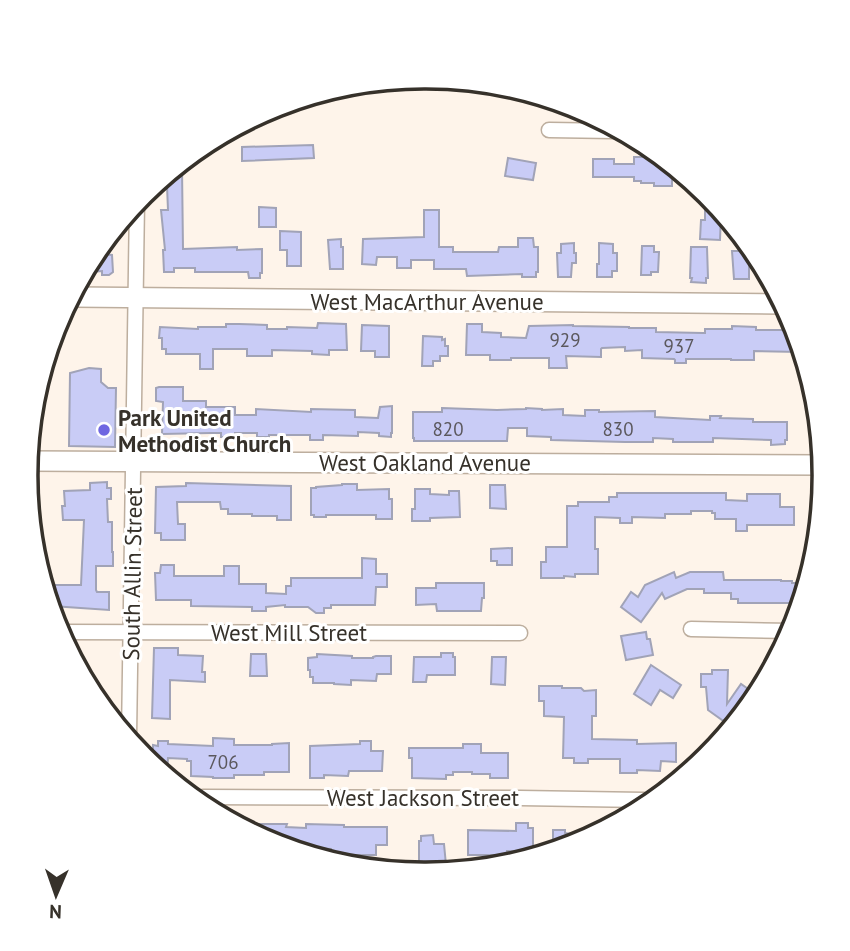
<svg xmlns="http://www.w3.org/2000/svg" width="850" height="951" font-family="'PT Sans',sans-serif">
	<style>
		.building { fill: #c9ccf6; stroke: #a1a3b7; stroke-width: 2 }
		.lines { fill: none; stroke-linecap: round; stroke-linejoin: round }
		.minor-casing { stroke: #bdae9e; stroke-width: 17 }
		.secondary-casing { stroke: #bdae9e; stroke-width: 22 }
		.minor { stroke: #fff; stroke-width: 14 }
		.secondary { stroke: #fff; stroke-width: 19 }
		.poi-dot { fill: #6f67e1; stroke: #fff; stroke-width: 2.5 }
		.labels { text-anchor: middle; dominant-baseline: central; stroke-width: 6; stroke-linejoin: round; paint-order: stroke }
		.number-label { font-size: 19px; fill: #5b585d }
		.street-label { font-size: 23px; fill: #36312a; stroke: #fff }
		.poi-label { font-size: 23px; font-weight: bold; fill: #36312a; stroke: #fff; text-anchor: start }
		.rim { fill: none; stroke: #36312a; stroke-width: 3.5 }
	</style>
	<rect width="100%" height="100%" fill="#fef4ea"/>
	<!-- building -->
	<g class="building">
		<path d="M313,145L314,158L242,161V147Z"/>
		<path d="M634,157H653L672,170V186H654V183H641V181H634V177H593V159H614V164H634Z"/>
		<path d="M508,158L536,163L533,180L505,176Z"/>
		<path d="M182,168L183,249L237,247V250L262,249V273H260V278H249L248,272H195V268H174V272H164L163,250H165L161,210H168L167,186L151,188Z"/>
		<path d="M705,192L721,214L720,240L700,239L701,220H705Z"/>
		<path d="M259,207L276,208V227H259Z"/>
		<path d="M424,210H439V247H453V252H498L499,247H518V238H533L534,247H538V272H536V277H522V274L467,276L466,269H434V260H411V268H397V257H377L376,265L362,264L363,239L424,237Z"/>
		<path d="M280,231L301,232V266H287V250H280Z"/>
		<path d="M341,239V247H343V269H330L328,240Z"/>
		<path d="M574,243V253H576V263H572L571,277H558L557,253H561V244Z"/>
		<path d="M599,243L613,244V253H617V271H612V277H597V264H599Z"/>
		<path d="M642,246H654V252H659L658,272H651V275H641Z"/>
		<path d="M691,247H707L708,278H706V283L691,282L692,278H690Z"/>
		<path d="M732,251H745L749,257V279H734Z"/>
		<path d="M103,254L112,255L113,272L109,275H102V271L91,272Z"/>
		<path d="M318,323L346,324L347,350H329V355L312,354V351L272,350V356H247V349H213V369H200V354H166V349H162V338H159L160,327L198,329V327H226V324H239L267,325V329H287V327L317,328Z"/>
		<path d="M467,324H482V332L501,333V337L526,338L529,326L573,325V326L629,327V328H656V332L703,333H705V329H732V326L756,327V330H795L799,352L754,351V360H731V359H686V363H675V360L674,359L642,358V350L625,351V347L602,348L601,349V357L566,356L567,368H549V358H511V360H490V355H466Z"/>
		<path d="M362,325L389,326V357H375V351H361Z"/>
		<path d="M423,336L442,337V340L445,339V346H448V356H440V361H433V366H422Z"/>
		<path d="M89,368L101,369V382L108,388H116L115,447L69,446L70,373Z"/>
		<path d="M159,387H183V401H206V407H235V415H256V409L311,412V409L355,410V417L378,418L380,407L392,406V433H391V437L379,436V433L358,432V436L323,435V440H310V435H269V437H257V433H235V437H221V433H211L162,434L163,402L156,401V388Z"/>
		<path d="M442,408L497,410L526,409V408L542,409V410L563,409V415L585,416V410H599V412L655,411V417L710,420V416H721L720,418L753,419V422H787V440H785V444L771,445V440L713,438V442H673V439L653,438V442H625L551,440V437L527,436V428H508L507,441H414V438H413V412H442Z"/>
		<path d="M107,482V488H111V499H107L108,522H112V552H113V566H96V590L97,592H109V610L52,606L49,590L52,585H81L84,520H63L62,506H65L64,491L90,490V483Z"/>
		<path d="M186,483L291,486V520H277V516H252V514H228V509H221L220,502H177L178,524H185V540H161V533H155L156,487L186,486Z"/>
		<path d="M342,484H357V490L389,489V499H392V519H376V515H326V517H314V515H311V488H316V487L342,485Z"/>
		<path d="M490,485H505L506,509L490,508Z"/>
		<path d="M415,489H430V494L449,495V491H459L460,517L430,518V521H412V509H415Z"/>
		<path d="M617,493H726V500L747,501V494H780V507H794V525H747V531H736V519H715V513H712V511H691V514H665V518L632,517V523H620V518L595,517V549H598V574H575V577L564,576V578H541V562H546V547H567V506H578V502H609V497H617Z"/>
		<path d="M512,548V565H497V561H491V549Z"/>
		<path d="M362,558L376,559V574H387V587H376L375,605H331V608H324V613H316L308,607H285V605L266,607V611H252V607L191,606V600H156L155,573H160L161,565H174V576H224V566H239V584H266V593L286,594V586H291V578H362Z"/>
		<path d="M674,572L676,578L690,572H723L724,580H781V581H792V583H802L798,603H738V599H731V593H704V589H687L665,599L662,593L641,622L621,607L631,592L638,597L645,585Z"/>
		<path d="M436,583H484V598H482L481,611H437L436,604L416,605V588H436Z"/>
		<path d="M646,632L647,639H650L653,655L626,660L621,636Z"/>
		<path d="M154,648H178V655L203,656L202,672H205V682L170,680V719L152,718Z"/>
		<path d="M441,653H453V657H455V675H427L426,682H413L414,657H441Z"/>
		<path d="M251,654H266L267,676H250Z"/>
		<path d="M317,654L352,656V658H373V657L376,656H391V674H377L376,681L351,680V685L334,684V683H313V677H310V670H308V658L317,657Z"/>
		<path d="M492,657H506L505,685L491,684Z"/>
		<path d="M651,665L681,685L673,698L660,690L651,705L634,694Z"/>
		<path d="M712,670H728L727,704L741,684L751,691L729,725L708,710L706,687H701V674H712Z"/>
		<path d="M539,686H562V688H581L584,691L596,690V716H592V739L637,740V744L676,743V762L661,761L660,771L637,770V773H620V759H588V763H574V758H563L564,717L544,716V701H539Z"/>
		<path d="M213,738L234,739V745H272V744L289,743V772H264V775H234V778H213V777L191,776V761H187V759L168,758L167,774L150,762V753H153V745L158,746V741H168V744L213,746Z"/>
		<path d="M360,741H371V751H383L382,771H349L348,776L324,775V778H310V746L360,744Z"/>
		<path d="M463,744H481V753H508V778H490V774H472V772H453V775H446V779L412,778V758H409V748H463Z"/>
		<path d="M516,823H528V828H533V852L507,851V855H468V830L516,831Z"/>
		<path d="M242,824H287L286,827L306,828V824L344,825V827H387V845H376V855H346V858L331,855V849L311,848V845H287V847L272,844Z"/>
		<path d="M553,830H565V833L572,834V845L553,849Z"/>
		<path d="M433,835L434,844H444L446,865L419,866V841H421V836Z"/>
	</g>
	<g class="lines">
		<defs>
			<g id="minor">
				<path d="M549,130L614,131"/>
				<path d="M691,629L792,631"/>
				<path d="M59,632L520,633"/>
				<path d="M129,737L137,202"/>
				<path d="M203,797L520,798L644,800"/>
			</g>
			<g id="secondary">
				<path d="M74,297L781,304"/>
				<path d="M29,461L822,465"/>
			</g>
		</defs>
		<!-- minor casing -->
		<use href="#minor" class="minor-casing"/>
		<!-- secondary casing -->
		<use href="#secondary" class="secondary-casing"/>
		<!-- minor -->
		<use href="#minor" class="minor"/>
		<!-- secondary -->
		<use href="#secondary" class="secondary"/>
	</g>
	<!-- markers -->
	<circle class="poi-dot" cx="104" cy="430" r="7"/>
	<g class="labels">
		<!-- number labels -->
		<g class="number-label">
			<text x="565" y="340">929</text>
			<text x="679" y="346">937</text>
			<text x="448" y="429">820</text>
			<text x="618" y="429">830</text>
			<text x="223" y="762">706</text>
		</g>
		<!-- street labels -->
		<g class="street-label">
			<text x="427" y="301">West MacArthur Avenue</text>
			<text x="425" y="462">West Oakland Avenue</text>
			<text transform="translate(132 574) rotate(-89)">South Allin Street</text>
			<text x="289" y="632">West Mill Street</text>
			<text x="423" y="797">West Jackson Street</text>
		</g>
		<!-- poi labels -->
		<g class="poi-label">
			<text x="118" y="417">Park United<tspan x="118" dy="26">Methodist Church</tspan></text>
		</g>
	</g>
	<!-- crop -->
	<path d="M0 0H850V951H0ZM424 89H426A386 386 0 0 1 812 475V476A386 386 0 0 1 426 862H424A386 386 0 0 1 38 476V475A386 386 0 0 1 424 89Z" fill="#fff" fill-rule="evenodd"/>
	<path class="rim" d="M424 89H426A386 386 0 0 1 812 475V476A386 386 0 0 1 426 862H424A386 386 0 0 1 38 476V475A386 386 0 0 1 424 89Z"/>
	<!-- north arrow -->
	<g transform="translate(56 895) rotate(182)" stroke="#ffffff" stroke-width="5" paint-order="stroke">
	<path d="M0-5L12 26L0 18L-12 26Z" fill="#36312a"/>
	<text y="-10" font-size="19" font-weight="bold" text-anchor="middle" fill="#36312a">N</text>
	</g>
</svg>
